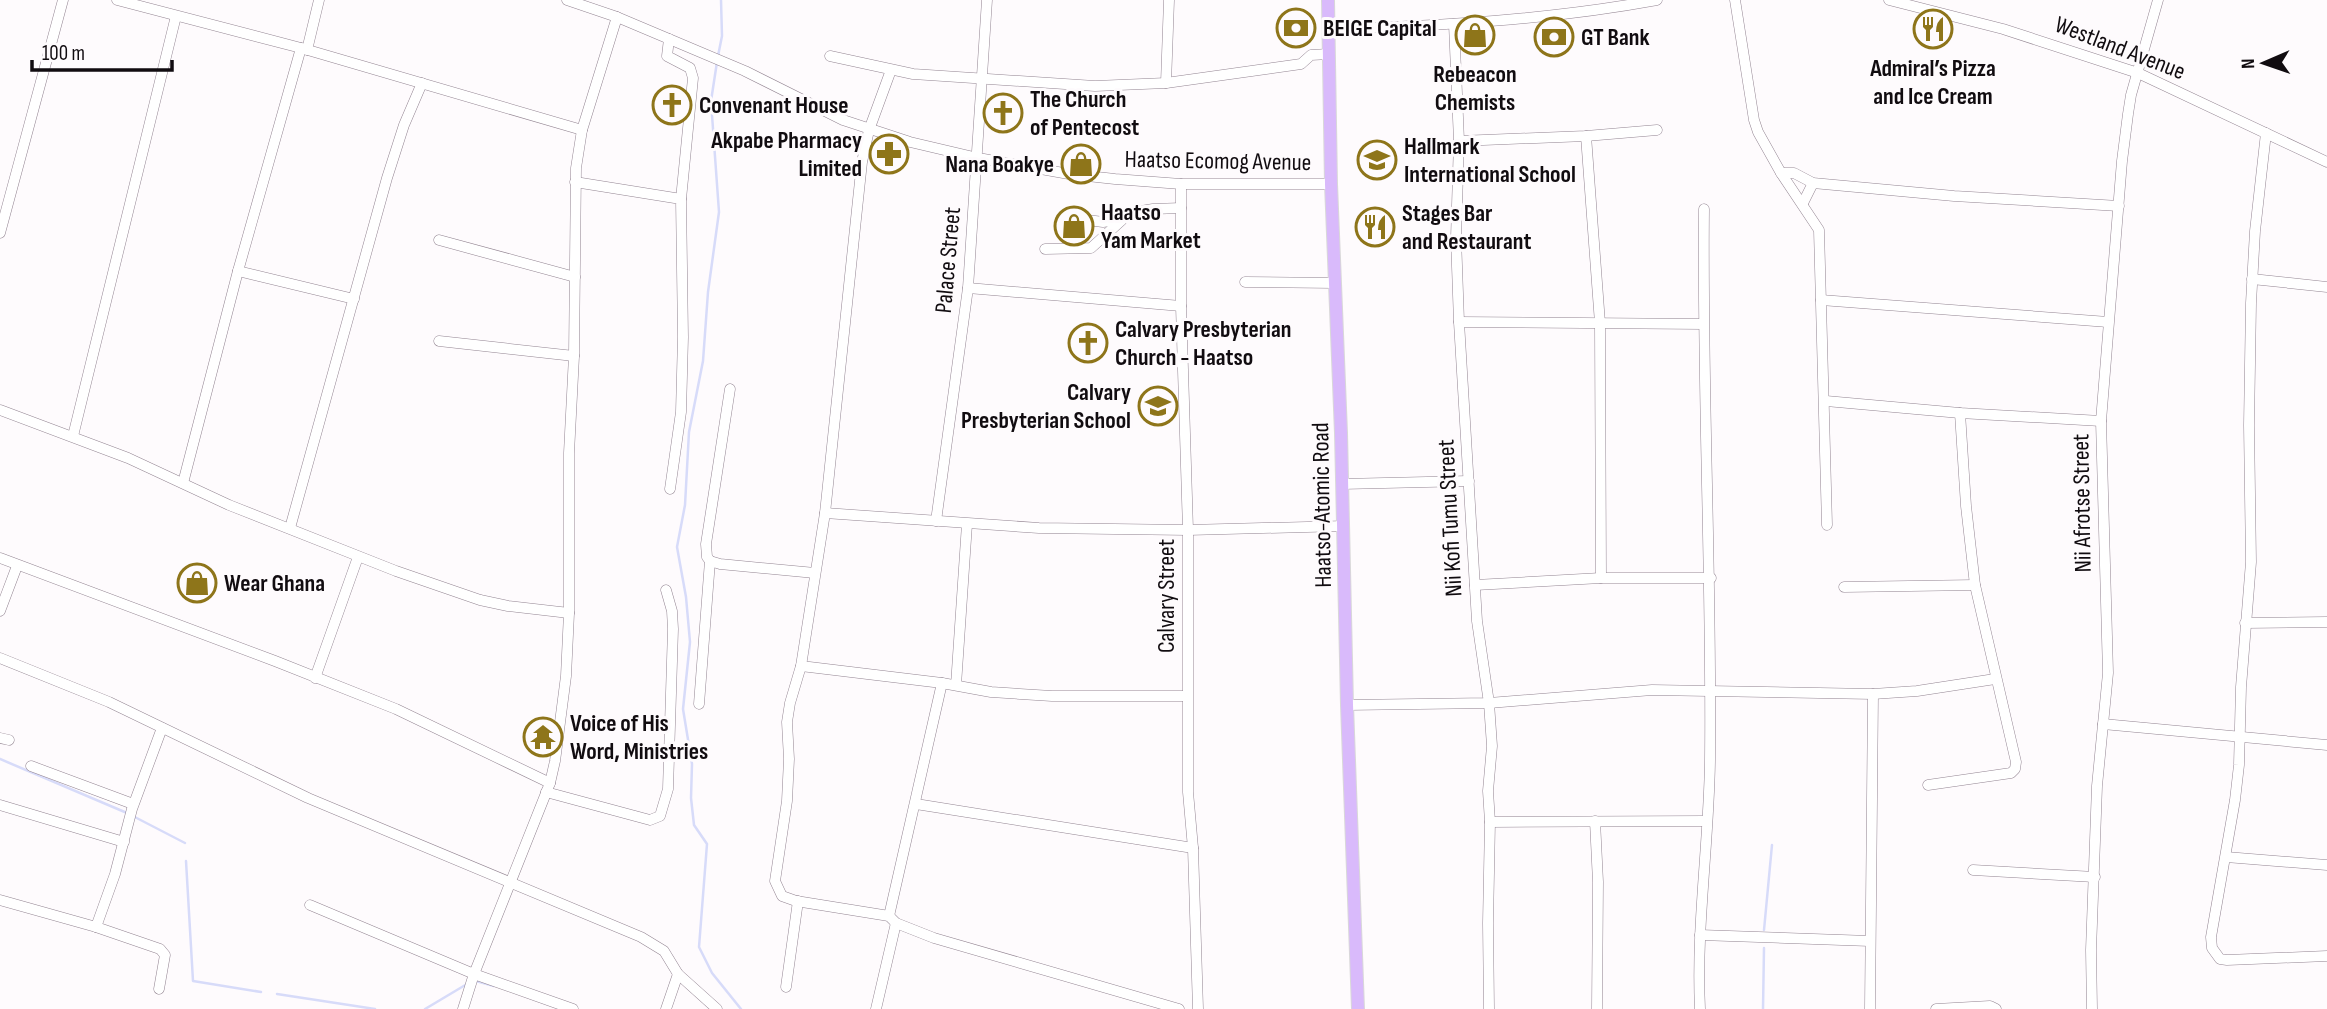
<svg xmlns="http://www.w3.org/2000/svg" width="2327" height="1009" font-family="'Sofia Sans Condensed',sans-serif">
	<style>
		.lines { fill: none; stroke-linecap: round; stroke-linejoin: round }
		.stream { stroke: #d7dbf9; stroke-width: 2.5 }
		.minor-casing { stroke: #938592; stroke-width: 11 }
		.major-casing { stroke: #d9d8d9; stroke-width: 14 }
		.minor { stroke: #fff; stroke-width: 10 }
		.major { stroke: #d9bafb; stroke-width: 12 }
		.labels { text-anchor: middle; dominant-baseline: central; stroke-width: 6; stroke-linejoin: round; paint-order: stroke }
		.poi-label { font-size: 24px; font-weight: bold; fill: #110c10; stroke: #fefbfd; text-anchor: start }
		.street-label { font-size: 24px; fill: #110c10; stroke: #fefbfd }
	</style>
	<rect width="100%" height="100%" fill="#fefbfd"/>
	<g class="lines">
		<!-- stream -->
		<g class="stream">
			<path d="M718,56L722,36L721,0"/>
			<path d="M717,62L711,101L719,212L708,292L703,361L689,432L685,505L677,547L686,597L690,642L683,709L692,764L691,798L694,825L707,844L699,947L712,973L741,1009"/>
			<path d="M0,759L127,813L185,843"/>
			<path d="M186,861L193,981L261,992"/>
			<path d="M1764,930L1772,845"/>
			<path d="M476,981L494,986"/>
			<path d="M277,994L375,1009"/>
			<path d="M425,1009L467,984"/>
			<path d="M1763,1009L1764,948"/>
		</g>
		<defs>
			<g id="minor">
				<path d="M117,0L301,48L582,130"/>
				<path d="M567,0L617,17L745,71L843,120L910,142L978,158L1069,174L1115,179L1181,184H1331"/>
				<path d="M1735,0L1754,120L1758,132L1781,173L1819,230L1827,525"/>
				<path d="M1889,0L2003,29L2138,73L2327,162"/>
				<path d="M1454,24L1459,141L1456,238L1459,322L1477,621L1489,703L1492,746L1488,791L1490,822L1488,923L1489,1009"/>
				<path d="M1329,29C1439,26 1548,20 1657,0"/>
				<path d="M669,39L667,56L690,68L693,78L681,199"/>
				<path d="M307,50L319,0"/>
				<path d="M830,56L913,74L1095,86L1166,83L1301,64L1311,55L1329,54"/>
				<path d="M891,70L869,130L862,162L825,513L801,666L790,703L787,722L789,759L787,801L775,881L782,896L796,901L889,916L896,923L934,938L1179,1009"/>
				<path d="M1166,83L1169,0"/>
				<path d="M2266,133L2255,231L2251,303L2249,425L2251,562L2241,687L2239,765L2235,800L2211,937L2212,948L2220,959L2227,960L2327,956"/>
				<path d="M1586,136L1600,323L1601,578"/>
				<path d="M1459,141L1586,136L1657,130"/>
				<path d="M1781,173H1794L1813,183L1954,196L2119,206"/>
				<path d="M575,182L681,199L683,337L681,412L670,489"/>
				<path d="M1181,184V306L1188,530V792L1193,848L1198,1009"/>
				<path d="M1803,203L1813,183"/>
				<path d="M1063,217L1103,222L1122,219L1135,212L1153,209L1181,208"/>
				<path d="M0,233L63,0"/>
				<path d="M439,240L575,277"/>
				<path d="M1045,249L1091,248L1122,220"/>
				<path d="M238,271L354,299"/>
				<path d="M2252,279L2327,287"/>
				<path d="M1245,282L1335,283"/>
				<path d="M968,288L1181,306"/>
				<path d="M1821,300L2108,322"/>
				<path d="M1459,322L1703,324"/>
				<path d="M439,341L574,356"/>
				<path d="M1826,401L1960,413L2101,421"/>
				<path d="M0,410L128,458L229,505L396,571L480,600L508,606L569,613"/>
				<path d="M73,436L176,16"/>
				<path d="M183,483L238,271L301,48"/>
				<path d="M1342,484L1469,481"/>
				<path d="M825,513L1039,528L1188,530L1344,526"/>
				<path d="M936,521L968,288L987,0"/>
				<path d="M290,528L387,178L404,125L422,83"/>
				<path d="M0,558L275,661L396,709L550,783"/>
				<path d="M710,561L720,564L815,573"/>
				<path d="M1475,585L1601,578H1711"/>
				<path d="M1844,587L1975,585"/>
				<path d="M0,611L17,566"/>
				<path d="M2245,623L2327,622"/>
				<path d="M0,658L109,702L308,798L641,937L664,951L678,974L717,1009"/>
				<path d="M801,666L942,683L991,692L1052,696H1187"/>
				<path d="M315,678L358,557"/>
				<path d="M956,685L967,524"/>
				<path d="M699,704L710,561L707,557L706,544L730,389"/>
				<path d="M1347,705L1489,703L1652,690L1873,694L1917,691L1995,679"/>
				<path d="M2103,724L2327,745"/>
				<path d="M0,738L9,740"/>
				<path d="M31,766L133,804"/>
				<path d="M1928,785L2011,773L2015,769L2016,762L1975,585L1966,506L1960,413"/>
				<path d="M546,792L650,820L660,816L668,789L673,629L672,611L666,590"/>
				<path d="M916,804L1193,848"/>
				<path d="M0,805L124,842"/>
				<path d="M1595,821L1598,882L1597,1009"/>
				<path d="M1490,822L1707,821"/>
				<path d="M2226,857L2327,865"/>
				<path d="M1973,870L2095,877"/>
				<path d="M0,900L96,927L160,949L165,955L159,989"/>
				<path d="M310,905L474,974L550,783L555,761L566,676L569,613V453L574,356L576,168L582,130L617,17"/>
				<path d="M889,916L942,683"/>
				<path d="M96,927L115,874L132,809L162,728"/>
				<path d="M1700,935L1870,941"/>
				<path d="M786,987L798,901"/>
				<path d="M463,1009L474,974L573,1009"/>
				<path d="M666,1009L678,974"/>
				<path d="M876,1009L896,923"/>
				<path d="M1700,1009C1696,926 1709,843 1710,760C1712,576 1702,393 1704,209"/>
				<path d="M1870,1009L1873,694"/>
				<path d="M1936,1009L1990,1006L1996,1009"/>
				<path d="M2092,1009L2091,950L2097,786L2108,673L2101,421L2122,161L2128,114L2131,95L2158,0"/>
			</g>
			<path id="major" d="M1328,0L1331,184L1341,433L1347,705L1358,1009"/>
		</defs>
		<!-- minor casing -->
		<use href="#minor" class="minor-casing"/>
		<!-- major casing -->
		<use href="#major" class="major-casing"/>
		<!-- minor -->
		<use href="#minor" class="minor"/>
		<!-- major -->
		<use href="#major" class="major"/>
	</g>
	<!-- icons -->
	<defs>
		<symbol id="bank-ring" viewBox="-11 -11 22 22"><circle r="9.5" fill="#fefbfd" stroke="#8e751a" stroke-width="1.5"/><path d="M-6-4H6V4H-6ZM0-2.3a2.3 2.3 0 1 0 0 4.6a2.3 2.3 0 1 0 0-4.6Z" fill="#8e751a"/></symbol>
		<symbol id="restaurant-ring" viewBox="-11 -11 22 22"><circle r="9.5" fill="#fefbfd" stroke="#8e751a" stroke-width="1.5"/><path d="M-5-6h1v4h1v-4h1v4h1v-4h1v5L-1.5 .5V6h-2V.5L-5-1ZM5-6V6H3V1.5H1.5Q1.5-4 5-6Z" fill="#8e751a"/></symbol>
		<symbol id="shop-ring" viewBox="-11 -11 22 22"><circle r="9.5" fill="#fefbfd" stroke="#8e751a" stroke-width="1.5"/><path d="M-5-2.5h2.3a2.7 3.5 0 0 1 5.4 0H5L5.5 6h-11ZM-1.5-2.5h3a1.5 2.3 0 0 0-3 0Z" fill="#8e751a"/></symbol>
		<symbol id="church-ring" viewBox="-11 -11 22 22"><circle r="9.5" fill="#fefbfd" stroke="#8e751a" stroke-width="1.5"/><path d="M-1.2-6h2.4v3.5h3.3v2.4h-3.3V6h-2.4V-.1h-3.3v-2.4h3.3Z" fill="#8e751a"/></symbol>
		<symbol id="pharmacy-ring" viewBox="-11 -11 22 22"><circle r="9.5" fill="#fefbfd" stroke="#8e751a" stroke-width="1.5"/><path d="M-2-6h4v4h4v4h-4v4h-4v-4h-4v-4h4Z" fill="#8e751a"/></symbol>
		<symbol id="school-ring" viewBox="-11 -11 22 22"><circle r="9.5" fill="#fefbfd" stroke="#8e751a" stroke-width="1.5"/><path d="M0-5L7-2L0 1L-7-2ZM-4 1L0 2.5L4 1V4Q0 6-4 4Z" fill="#8e751a"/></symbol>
		<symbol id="temple-ring" viewBox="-11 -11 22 22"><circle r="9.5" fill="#fefbfd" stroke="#8e751a" stroke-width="1.5"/><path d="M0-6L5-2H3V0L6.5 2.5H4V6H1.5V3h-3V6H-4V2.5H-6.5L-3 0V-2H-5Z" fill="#8e751a"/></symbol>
	</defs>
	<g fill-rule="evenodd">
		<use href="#bank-ring" x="1274" y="6" width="44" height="44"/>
		<use href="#restaurant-ring" x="1911" y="7" width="44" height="44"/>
		<use href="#shop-ring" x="1453" y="13" width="44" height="44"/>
		<use href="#bank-ring" x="1532" y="15" width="44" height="44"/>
		<use href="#church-ring" x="650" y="83" width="44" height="44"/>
		<use href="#church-ring" x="981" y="91" width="44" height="44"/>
		<use href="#pharmacy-ring" x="867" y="132" width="44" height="44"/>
		<use href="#school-ring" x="1355" y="138" width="44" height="44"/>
		<use href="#shop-ring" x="1059" y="142" width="44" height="44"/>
		<use href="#shop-ring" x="1052" y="204" width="44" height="44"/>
		<use href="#restaurant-ring" x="1353" y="205" width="44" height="44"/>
		<use href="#church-ring" x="1066" y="321" width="44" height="44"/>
		<use href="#school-ring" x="1136" y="384" width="44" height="44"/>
		<use href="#shop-ring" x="175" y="561" width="44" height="44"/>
		<use href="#temple-ring" x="521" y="715" width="44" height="44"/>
	</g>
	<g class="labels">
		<!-- poi labels -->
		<g class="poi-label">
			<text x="1323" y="28">BEIGE Capital</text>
			<text x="1581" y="37">GT Bank</text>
			<text x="1933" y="68" text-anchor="middle">Admiral’s Pizza<tspan x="1933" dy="28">and Ice Cream</tspan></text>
			<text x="1475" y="74" text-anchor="middle">Rebeacon<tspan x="1475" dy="28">Chemists</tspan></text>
			<text x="1030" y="99">The Church<tspan x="1030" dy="28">of Pentecost</tspan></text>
			<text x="699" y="105">Convenant House</text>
			<text x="862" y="140" text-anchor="end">Akpabe Pharmacy<tspan x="862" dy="28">Limited</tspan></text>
			<text x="1404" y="146">Hallmark<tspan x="1404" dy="28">International School</tspan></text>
			<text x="1054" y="164" text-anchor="end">Nana Boakye</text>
			<text x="1101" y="212">Haatso<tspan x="1101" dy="28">Yam Market</tspan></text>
			<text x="1402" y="213">Stages Bar<tspan x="1402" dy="28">and Restaurant</tspan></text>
			<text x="1115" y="329">Calvary Presbyterian<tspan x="1115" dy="28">Church - Haatso</tspan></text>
			<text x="1131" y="392" text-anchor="end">Calvary<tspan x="1131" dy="28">Presbyterian School</tspan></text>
			<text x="224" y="583">Wear Ghana</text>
			<text x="570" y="723">Voice of His<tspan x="570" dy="28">Word, Ministries</tspan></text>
		</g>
		<!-- street labels -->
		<g class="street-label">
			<text transform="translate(2120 48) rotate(21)">Westland Avenue</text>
			<text transform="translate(1218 161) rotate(1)">Haatso Ecomog Avenue</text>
			<text transform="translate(948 260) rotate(-85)">Palace Street</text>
			<text transform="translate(2082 503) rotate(-91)">Nii Afrotse Street</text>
			<text transform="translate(1322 505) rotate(-91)">Haatso-Atomic Road</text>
			<text transform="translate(1450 518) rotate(-93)">Nii Kofi Tumu Street</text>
			<text transform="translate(1166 596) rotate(-90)">Calvary Street</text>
		</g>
	</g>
	<!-- north arrow -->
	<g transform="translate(2264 63) rotate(268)" stroke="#fefbfd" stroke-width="5" paint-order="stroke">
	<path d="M0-5L12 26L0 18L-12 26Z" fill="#110c10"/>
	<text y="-10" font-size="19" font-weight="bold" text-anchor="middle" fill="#110c10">N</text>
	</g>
	<!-- scale -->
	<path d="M32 60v10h140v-10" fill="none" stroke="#110c10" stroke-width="3.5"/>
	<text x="42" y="60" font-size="21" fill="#110c10" stroke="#fefbfd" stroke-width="5" paint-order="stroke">100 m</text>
</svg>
